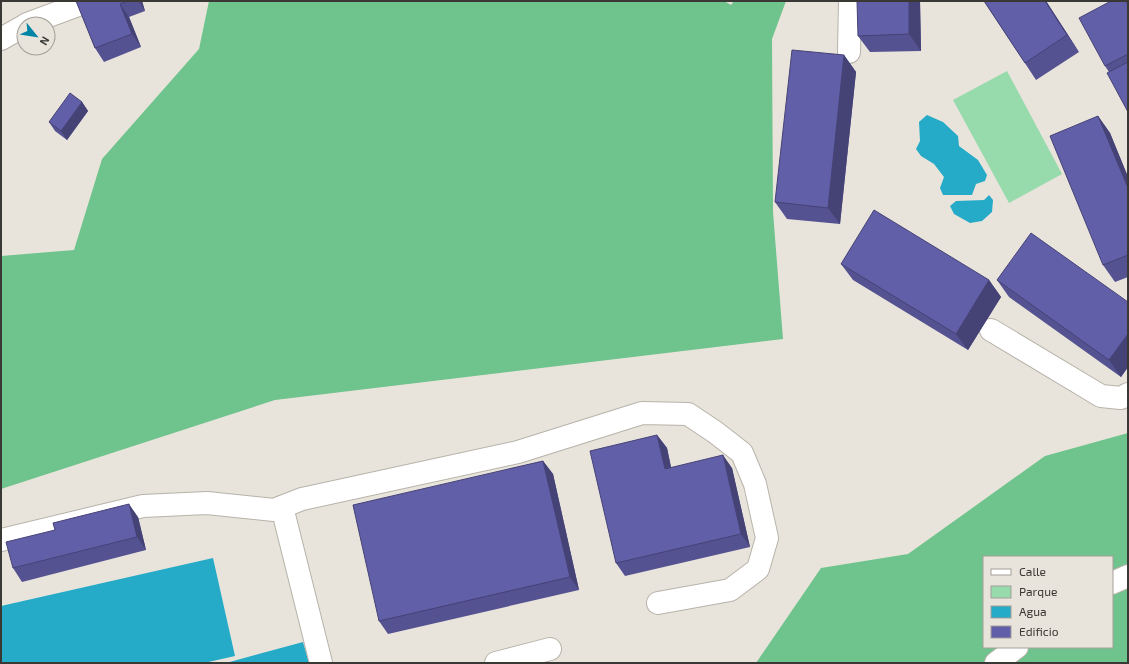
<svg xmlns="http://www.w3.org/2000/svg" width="1129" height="664" font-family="'Exo 2',sans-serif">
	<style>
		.green { fill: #97daac }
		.forest { fill: #6fc38c; fill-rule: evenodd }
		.water { fill: #25aac7 }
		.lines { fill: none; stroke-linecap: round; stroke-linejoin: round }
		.minor-casing { stroke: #b7b3aa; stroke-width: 24 }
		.minor { stroke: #fff; stroke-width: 22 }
		.wall { fill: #545291 }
		.shaded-wall { fill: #454276 }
		.building { fill: #625fa9; stroke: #454276 }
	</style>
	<rect width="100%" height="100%" fill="#e9e4db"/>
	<!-- green -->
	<path class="green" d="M1007,71L1062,174L1009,203L953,100Z"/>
	<!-- forest -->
	<g class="forest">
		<path d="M209,1H724L731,5L734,1H786L772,39L773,212L783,339L275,400L1,489V256L74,250L102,159L199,49Z"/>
		<path d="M1128,433V663H756L821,568L908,554L1045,456ZM984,557H1112V647H984Z"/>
	</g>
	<!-- water -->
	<g class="water">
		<path d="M927,115L943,122L958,136L959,146L978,160L987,175L985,181L976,184L972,195H943L940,188L944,177L934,164L921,156L916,149L920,141L919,122Z"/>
		<path d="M989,195L993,200L992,212L982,221L970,223L954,214L950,206L956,201L984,200Z"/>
		<path d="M213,558L235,656L204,663H1V606Z"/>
		<path d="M303,642L309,663H226Z"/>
	</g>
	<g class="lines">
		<defs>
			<g id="minor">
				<path d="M27,24L89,1"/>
				<path d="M1,39L24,26"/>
				<path d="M849,52L850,1"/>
				<path d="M991,330L1101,396L1121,398L1128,394"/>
				<path d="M282,507L321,663"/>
				<path d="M1,540L143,506L207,503L274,510L302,499L518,452L642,413L688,414L715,432L742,453L755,484L767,538L758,569L730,590L658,603"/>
				<path d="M1112,583L1128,576"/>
				<path d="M496,663L550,649"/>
				<path d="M996,663L1017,647"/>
			</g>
		</defs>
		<!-- minor casing -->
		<use href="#minor" class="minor-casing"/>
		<!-- minor -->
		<use href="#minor" class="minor"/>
	</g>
	<!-- wall -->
	<g class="wall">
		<path d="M76,1H142L145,11L129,17L141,47L104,62L95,48Z"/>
		<path d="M920,1L921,51L870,52L858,36Z"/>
		<path d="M984,1H1046L1079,52L1036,80Z"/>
		<path d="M1127,1L1128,3V112L1109,72L1105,66Z"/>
		<path d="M844,55L856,72L840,224L787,219L775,202Z"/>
		<path d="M82,102L88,111L67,140L55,131L49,122Z"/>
		<path d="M1098,116L1110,133L1128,177V277L1115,282L1103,265Z"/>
		<path d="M841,264L989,280L1001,297L968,350L853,280Z"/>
		<path d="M997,280L1128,302V367L1121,377L1009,297Z"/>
		<path d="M657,435L667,448L671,467L732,468L750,547L625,576L616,563Z"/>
		<path d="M543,461L553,474L579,590L388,634L379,621Z"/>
		<path d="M138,517L146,550L22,582L13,568Z"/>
	</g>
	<!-- shaded-wall -->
	<g class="shaded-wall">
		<path d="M139,1H142L145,11Z"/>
		<path d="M909,1H920L921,51L909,34Z"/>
		<path d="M1045,1H1046L1079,52L1067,35Z"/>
		<path d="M120,4L129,17L141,47L132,34Z"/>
		<path d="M844,55L856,72L840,224L828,208Z"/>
		<path d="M82,102L88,111L67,140L61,131Z"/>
		<path d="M1098,116L1110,133L1128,177V188Z"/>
		<path d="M989,280L1001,297L968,350L956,334Z"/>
		<path d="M1128,334V367L1121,377L1109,360Z"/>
		<path d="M657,435L667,448L674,482L665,469Z"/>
		<path d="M723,455L732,468L750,547L741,534Z"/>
		<path d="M543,461L553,474L579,590L570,577Z"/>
		<path d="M129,504L138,517L146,550L137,537Z"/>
	</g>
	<!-- building -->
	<g class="building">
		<path d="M76,1H128L120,4L132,34L95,48Z"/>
		<path d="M857,1H909V34L858,36Z"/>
		<path d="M984,1H1045L1067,35L1025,63Z"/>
		<path d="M1111,1H1126L1128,5V54L1105,66L1079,18Z"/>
		<path d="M792,50L844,55L828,208L775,202Z"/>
		<path d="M1128,62V112L1107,73Z"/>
		<path d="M70,93L82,102L61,131L49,122Z"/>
		<path d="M1098,116L1128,188V255L1103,265L1050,136Z"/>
		<path d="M874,210L989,280L956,334L841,264Z"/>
		<path d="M1031,233L1128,302V334L1109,360L997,280Z"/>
		<path d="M657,435L665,469L723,455L741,534L616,563L590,451Z"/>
		<path d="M543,461L570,577L379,621L353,505Z"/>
		<path d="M129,504L137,537L13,568L6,542L55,530L53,523Z"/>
	</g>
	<!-- border -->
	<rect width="1129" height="664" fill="none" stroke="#3a3834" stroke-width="4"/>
	<!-- legend -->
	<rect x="983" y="556" width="130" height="92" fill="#e9e4db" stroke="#a39f98"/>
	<rect x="991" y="569" width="20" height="6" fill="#ffffff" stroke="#a39f98"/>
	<text x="1019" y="576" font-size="12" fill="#3a3834">Calle</text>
	<rect x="991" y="586" width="20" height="12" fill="#97daac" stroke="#a39f98"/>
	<text x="1019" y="596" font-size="12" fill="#3a3834">Parque</text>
	<rect x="991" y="606" width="20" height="12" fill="#25aac7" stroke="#a39f98"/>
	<text x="1019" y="616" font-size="12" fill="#3a3834">Agua</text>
	<rect x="991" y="626" width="20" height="12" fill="#625fa9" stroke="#a39f98"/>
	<text x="1019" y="636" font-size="12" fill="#3a3834">Edificio</text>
	<!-- north arrow -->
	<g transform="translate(36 36) rotate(120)"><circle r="19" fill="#e9e4db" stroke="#a39f98"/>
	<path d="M0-3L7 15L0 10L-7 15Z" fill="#0085a7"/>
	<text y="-6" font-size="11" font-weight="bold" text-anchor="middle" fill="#3a3834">N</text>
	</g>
</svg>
